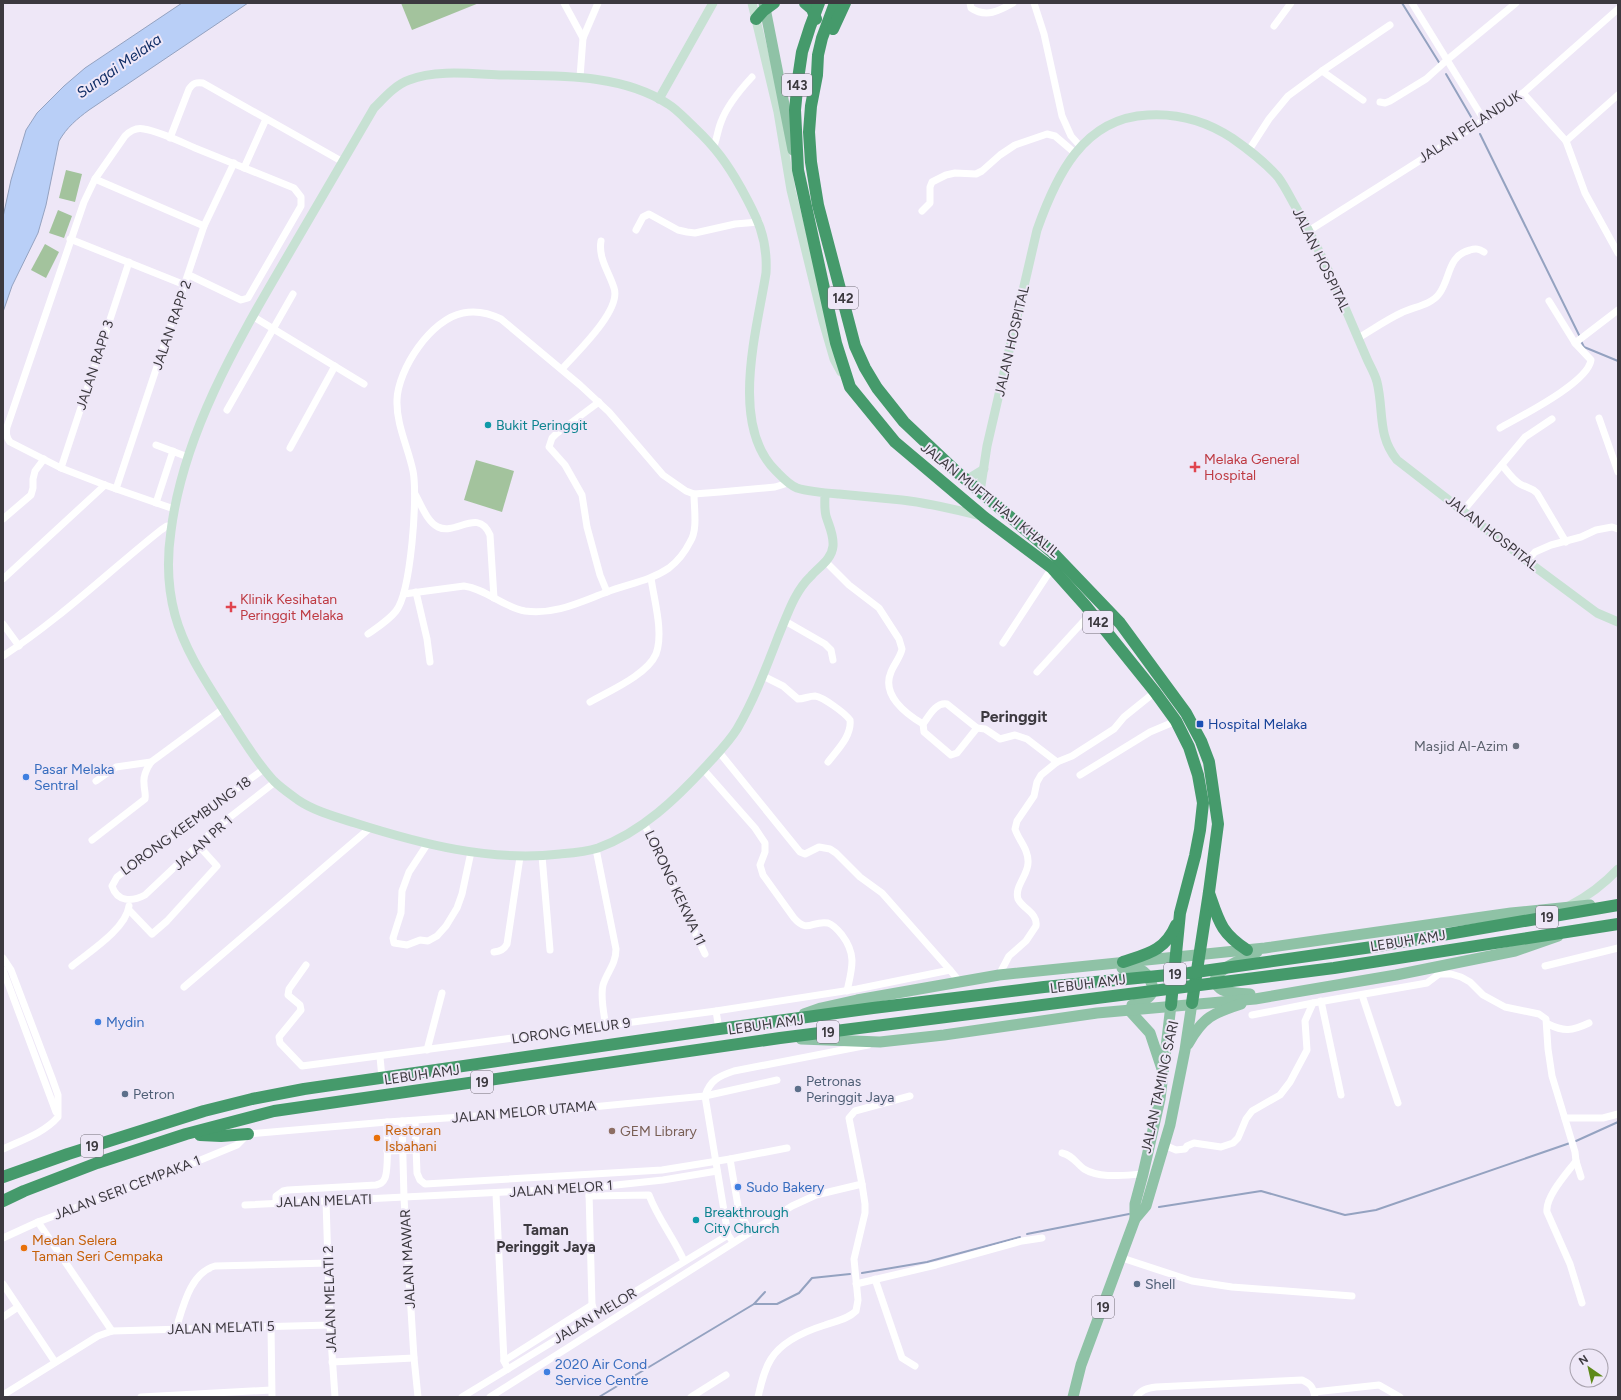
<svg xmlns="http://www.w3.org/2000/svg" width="1621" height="1400" font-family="Figtree,sans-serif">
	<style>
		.green { fill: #a3c39d }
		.water { fill: #b9cff7; stroke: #94a2c0 }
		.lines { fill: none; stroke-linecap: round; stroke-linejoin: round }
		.stream { stroke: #94a2c0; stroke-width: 2 }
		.street { stroke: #fff; stroke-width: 7 }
		.secondary { stroke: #c7e1d3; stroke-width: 9 }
		.primary { stroke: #8fc2a6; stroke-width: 11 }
		.highway { stroke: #459a6b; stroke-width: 12 }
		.culture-dot { fill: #0f9aa8; stroke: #eee7f7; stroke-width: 1.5 }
		.health-dot { fill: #e0444e; stroke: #eee7f7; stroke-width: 1.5 }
		.transit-dot { fill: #1a4fb4; stroke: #eee7f7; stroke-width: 1.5 }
		.worship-dot { fill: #6b7280; stroke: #eee7f7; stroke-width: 1.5 }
		.shop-dot { fill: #3f7fe0; stroke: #eee7f7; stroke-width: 1.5 }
		.service-dot { fill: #5c6f8a; stroke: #eee7f7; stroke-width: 1.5 }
		.education-dot { fill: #8d6e63; stroke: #eee7f7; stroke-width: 1.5 }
		.food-dot { fill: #e8710a; stroke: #eee7f7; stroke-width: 1.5 }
		.labels { text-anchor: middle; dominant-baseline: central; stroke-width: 4; stroke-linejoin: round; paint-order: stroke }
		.shield { fill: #eee7f7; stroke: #716d76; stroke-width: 1 }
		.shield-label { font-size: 13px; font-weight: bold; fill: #3c393f }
		.street-label { font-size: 14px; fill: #3c393f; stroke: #eee7f7 }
		.culture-label { font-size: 14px; fill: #0d838f; stroke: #eee7f7; text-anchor: start }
		.health-label { font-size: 14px; fill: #be3a42; stroke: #eee7f7; text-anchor: start }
		.transit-label { font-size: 14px; fill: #164399; stroke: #eee7f7; text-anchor: start }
		.worship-label { font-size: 14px; fill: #5b616d; stroke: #eee7f7; text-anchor: end }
		.shop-label { font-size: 14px; fill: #366cbe; stroke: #eee7f7; text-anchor: start }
		.service-label { font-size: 14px; fill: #4e5e75; stroke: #eee7f7; text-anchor: start }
		.food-label { font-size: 14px; fill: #c56008; stroke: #eee7f7; text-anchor: start }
		.education-label { font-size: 14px; fill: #785e54; stroke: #eee7f7; text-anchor: start }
		.water-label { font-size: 15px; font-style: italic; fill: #112e66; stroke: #eee7f7 }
		.neighbourhood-label { font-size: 15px; font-weight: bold; fill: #3c393f; stroke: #eee7f7 }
		.quarter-label { font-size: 16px; font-weight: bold; fill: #3c393f; stroke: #eee7f7 }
	</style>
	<rect width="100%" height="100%" fill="#eee7f7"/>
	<!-- green -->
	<g class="green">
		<path d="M401,3H479L412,30Z"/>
		<path d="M66,170L82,174L75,202L59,198Z"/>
		<path d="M58,210L72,216L64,238L49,233Z"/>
		<path d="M45,244L59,252L46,278L31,270Z"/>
		<path d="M476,460L514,471L502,512L464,500Z"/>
	</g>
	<!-- water -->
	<path class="water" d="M182,3H248L89,110C77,119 67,127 59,141L46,205L38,233L12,286L3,312V217L11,180L26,130L37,113L64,86L85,68Z"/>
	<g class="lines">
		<!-- stream -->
		<g class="stream">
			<path d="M1402,3L1440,64"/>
			<path d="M1446,74L1474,122"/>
			<path d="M1480,134L1580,337"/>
			<path d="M1581,341L1584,347L1618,361"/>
			<path d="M1576,1141L1618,1122"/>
			<path d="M1159,1207L1261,1191L1345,1215L1376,1210L1570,1143"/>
			<path d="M1027,1234L1129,1214"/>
			<path d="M862,1273L927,1262L1020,1237"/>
			<path d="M754,1304L765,1292"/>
			<path d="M599,1397L754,1304H777L799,1293L812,1278L850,1274"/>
		</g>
		<!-- street -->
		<g class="street">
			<path d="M564,3L583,38"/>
			<path d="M970,3L971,8C986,18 999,11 1013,3"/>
			<path d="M1034,3L1044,34L1062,116L1071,136L1081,147"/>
			<path d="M1412,3L1484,120"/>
			<path d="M1274,26L1291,3"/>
			<path d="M1322,71L1363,100"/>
			<path d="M580,77L583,38L598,3"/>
			<path d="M1523,93L1566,141L1585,193L1618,253"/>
			<path d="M1380,102L1385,103L1390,101L1426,79L1447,60L1516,3"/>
			<path d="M170,138L189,89C193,83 196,82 203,83L343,162"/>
			<path d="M1566,141L1618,95"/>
			<path d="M714,146C717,138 718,129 721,122C727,105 740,90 752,77"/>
			<path d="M1249,150L1269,119L1288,96L1322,71L1390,25"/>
			<path d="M244,168L266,119"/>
			<path d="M95,179L204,226"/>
			<path d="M922,211L930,203V187L932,182L946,175L955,173L976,174L982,171L1000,155L1015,145L1047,134L1055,136L1075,153"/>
			<path d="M636,230L643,217L649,214L678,230L687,232L695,233L735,224L759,222"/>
			<path d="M1310,230L1484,120L1523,93L1618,9"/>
			<path d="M70,239L185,285"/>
			<path d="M1549,301L1575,343"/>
			<path d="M252,316L364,384"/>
			<path d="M1358,338C1372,330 1386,320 1401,313C1413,307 1431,305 1439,294C1451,278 1447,256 1470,250C1476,248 1479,249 1484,252"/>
			<path d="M562,369C576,353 622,310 614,288C609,272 598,258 601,241"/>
			<path d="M599,402L556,434L552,438L549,447L565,465L582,495L587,527L600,575L607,592"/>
			<path d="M227,410L293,294"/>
			<path d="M1599,418L1618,472"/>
			<path d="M1500,428C1519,417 1588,383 1591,360L1575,343L1618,310"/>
			<path d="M156,445L188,457"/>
			<path d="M290,448L335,366"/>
			<path d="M1502,465C1507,471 1513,480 1520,484C1527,488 1531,487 1537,493L1566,542"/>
			<path d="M61,468L129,262"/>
			<path d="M116,489L204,226L234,163"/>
			<path d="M415,494C421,504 427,522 438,527C456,536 478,507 490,535L494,598"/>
			<path d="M156,503L173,451"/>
			<path d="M174,509L105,485L61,468L10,442C6,437 6,433 7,427L84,202L95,179L125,136C130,131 136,127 144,129C161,132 179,141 195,148C228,161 261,175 294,188L301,197V206L248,298L241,300L189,275"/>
			<path d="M1463,511L1525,437L1552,419"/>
			<path d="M3,519L31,495L33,488V479L35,471L44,459"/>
			<path d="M1527,561L1535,552L1551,545L1581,537L1596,530L1612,527L1618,529"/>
			<path d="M826,562L849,585L879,608L899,639L902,649C900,658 894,664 891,672C881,695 906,714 923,724C929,716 936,702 947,704L977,728L985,729L1000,739L1015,735L1027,739L1057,762"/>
			<path d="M3,579L105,485"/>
			<path d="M416,592L427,639L430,662"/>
			<path d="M404,594L464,586C486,589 503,607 525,611C555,615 580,602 607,592C628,584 650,581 669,568C678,561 685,552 690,542C698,530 694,509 694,494"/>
			<path d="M785,621L825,644L831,650L833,660"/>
			<path d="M3,624L19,646"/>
			<path d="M368,634C378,627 389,620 396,611C411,592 418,495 413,471C408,447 396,424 397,400C398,369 431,319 463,313C477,310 489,313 501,319L580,385L609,412L663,475L686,491L694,494L720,492L775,487L788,483"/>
			<path d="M1003,643L1052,568"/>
			<path d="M3,656C60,619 108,572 161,530L167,526H171"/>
			<path d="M1037,672L1091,613"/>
			<path d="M763,676L783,686L798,699C804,699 809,696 815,696C823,697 845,713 850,720C852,736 837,750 828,762"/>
			<path d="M590,702C609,691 647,675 656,654C664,633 654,600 651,578"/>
			<path d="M923,724L924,732L951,755L957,753L977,728"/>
			<path d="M719,752L800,852L805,854L819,847L830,849L836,853L860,877L882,893L950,970"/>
			<path d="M264,769L178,831L117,877L112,886C117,902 132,902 145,895L216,828L275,782"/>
			<path d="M703,769L755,828L765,843V852L760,865L763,875L794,918C808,934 812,920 828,923C834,925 838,930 842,935C857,955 852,968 847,991"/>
			<path d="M1080,775L1150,732L1176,721"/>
			<path d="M96,781L116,767L151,762"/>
			<path d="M644,823L705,954"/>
			<path d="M92,840L145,799C146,793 144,790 144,783C143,775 147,768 151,762L223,709"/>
			<path d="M428,843L409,872L402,891L401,913L393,938L394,943L407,945L420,940L428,941L437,936L446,926L457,908L462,894L471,852"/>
			<path d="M596,849L616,949C616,964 607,972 603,985C600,997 604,1014 606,1027"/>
			<path d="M542,856L550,950"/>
			<path d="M129,910L152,934L167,921L217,866L198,845"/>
			<path d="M494,952C500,951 504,950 507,944L520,857"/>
			<path d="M3,958L11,970L52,1078L58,1095V1117C44,1133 22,1140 3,1149"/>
			<path d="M306,965L289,989L288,995L300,1005L301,1010L279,1037L280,1043L302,1066L716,1011L857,989L950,970L959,981"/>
			<path d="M72,966C89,952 126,929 129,906"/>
			<path d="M1545,966L1618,948"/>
			<path d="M3,970L56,1112"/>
			<path d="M1439,974H1451L1461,977L1470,982L1483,995L1505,1007L1539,1014L1546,1019L1548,1049L1552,1076L1575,1152L1576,1161L1581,1177"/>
			<path d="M999,975L1009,956L1026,941L1036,926C1038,913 1023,909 1018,899C1014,887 1028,875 1028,863C1029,850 1019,841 1015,829L1017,821L1034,796L1037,782L1041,775L1057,762L1072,756L1114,729L1124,717L1155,692"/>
			<path d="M184,987L370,828"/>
			<path d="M1362,995L1398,1103"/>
			<path d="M1321,1001L1341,1095"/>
			<path d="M716,1011L719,1029"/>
			<path d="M1252,1015L1313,1003"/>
			<path d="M1548,1024C1564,1032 1572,1031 1589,1023"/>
			<path d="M427,1050L442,993"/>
			<path d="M380,1057L382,1078"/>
			<path d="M1565,1118H1603L1618,1114"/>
			<path d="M402,1121L404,1198L414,1358L418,1397"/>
			<path d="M415,1121L417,1173L420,1180L425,1184L662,1170L730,1159L787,1148"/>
			<path d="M1164,1145L1176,1150L1185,1149L1187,1146L1194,1143L1221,1147L1233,1143L1238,1138L1246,1119L1252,1111L1280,1095L1290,1082L1307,1050L1305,1021L1313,1003L1427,983L1439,974L1438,967"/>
			<path d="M387,1151L416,1150"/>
			<path d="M1062,1153C1072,1155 1076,1163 1084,1169C1100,1179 1125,1175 1143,1174"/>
			<path d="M730,1159L739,1212L750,1231"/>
			<path d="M1576,1161C1567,1173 1545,1197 1547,1212L1570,1264L1582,1303"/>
			<path d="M589,1192L592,1305L596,1315"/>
			<path d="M496,1194L504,1361L508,1369"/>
			<path d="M589,1196L649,1195C658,1219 674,1238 684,1261"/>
			<path d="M326,1201L330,1325L335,1397"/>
			<path d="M276,1204V1196L283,1191L288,1190L376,1185C380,1184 383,1183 385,1178C389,1169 387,1134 387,1122"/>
			<path d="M245,1205L588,1188L663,1180L717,1171"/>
			<path d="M38,1222L112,1331"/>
			<path d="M3,1238L38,1222L186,1166L237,1145L248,1134L387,1122L551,1111L705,1096L777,1080"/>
			<path d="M733,1242L728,1235L705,1096C710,1080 719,1076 734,1071L868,1045"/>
			<path d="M1122,1258L1192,1281L1232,1287L1352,1296"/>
			<path d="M875,1279L902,1358L915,1366"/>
			<path d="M3,1284L55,1362"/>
			<path d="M856,1284L936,1265L1022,1241L1042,1238"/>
			<path d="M3,1317L18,1307"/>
			<path d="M271,1326L272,1397"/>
			<path d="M176,1329C183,1307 190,1273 215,1266L328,1263"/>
			<path d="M504,1361L592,1305"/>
			<path d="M332,1362L414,1358"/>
			<path d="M1314,1392L1379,1385L1400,1397"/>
			<path d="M3,1395L98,1336L112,1331L330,1325"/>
			<path d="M141,1397L271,1390"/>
			<path d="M462,1397L728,1235"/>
			<path d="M490,1397L792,1206L816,1195L862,1184"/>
			<path d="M691,1397L726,1375"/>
			<path d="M758,1397C761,1384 764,1370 771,1359C782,1341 806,1331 825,1325C836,1321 848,1319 856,1311L858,1300L854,1259L865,1213V1204L862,1184L849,1118L855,1111L910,1096"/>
			<path d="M1136,1397C1141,1390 1147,1388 1156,1387L1302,1380C1311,1384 1313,1387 1315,1397"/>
		</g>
		<!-- secondary -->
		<g class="secondary">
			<path d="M752,3L778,112L791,190L823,321L834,359L841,372"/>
			<path d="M659,99L713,3"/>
			<path d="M966,480L984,469"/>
			<path d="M980,492L987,446L1037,230C1056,176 1083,118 1148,115C1179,113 1206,121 1232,138C1249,150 1264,161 1278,177C1284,185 1289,195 1294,204C1313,236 1328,269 1343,303C1351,322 1359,340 1367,359C1370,366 1375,374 1377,382C1384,410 1377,436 1397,460L1535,567L1597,613L1618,622"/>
			<path d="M825,493C825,500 824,508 826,516C829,526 834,535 833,546C832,559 819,567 811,576C794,592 787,616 778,637C766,668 754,700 737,729C729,742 718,753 708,764C677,798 642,832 598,848C586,852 572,853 560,854C490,862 421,844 355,823C336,817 314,811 298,800C290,794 281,788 274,781C256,762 243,739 229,718C209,686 185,652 175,615C168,589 167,558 171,531C183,435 236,344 284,262C314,211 344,159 374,108C384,98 395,85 409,80C436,69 474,74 503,75C556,76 621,73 668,104C678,110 686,120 695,128C715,147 727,163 741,188C757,217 768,238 766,273C757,330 729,425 776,471C782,477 789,485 797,488C810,492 825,493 839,494C860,496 881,498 902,500C929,503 956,510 982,516"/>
			<path d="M1569,906C1588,896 1603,885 1618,869"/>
		</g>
		<!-- primary -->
		<g class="primary">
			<path d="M764,3L793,150"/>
			<path d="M1122,968C1128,968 1136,967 1141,970C1145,972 1148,976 1150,980C1158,995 1145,1002 1132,1005"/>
			<path d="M1250,994C1242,993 1233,994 1225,991C1221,990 1218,987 1216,984C1209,971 1248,957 1257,952"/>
			<path d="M1129,1010L1150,1033L1162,1069"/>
			<path d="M804,1014L821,1008L857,1000L999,975L1265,948L1511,913L1590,905"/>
			<path d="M801,1039L880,1042L944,1035L1097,1013L1255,999L1396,975L1515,951L1558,936"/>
			<path d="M1188,1044C1203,1017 1213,1013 1241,1004"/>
			<path d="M1135,1219V1204L1143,1174L1160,1099L1171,1005"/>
			<path d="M1073,1397L1081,1365L1135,1219L1146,1206L1170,1125L1185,1050L1192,1003"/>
		</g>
		<!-- highway -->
		<g class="highway">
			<path d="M805,3L812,9L816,19"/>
			<path d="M819,3L810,27L802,52L798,79L795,110L798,170L836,343L850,387L895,442L984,517L1052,568L1085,605L1155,692L1176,721L1189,747L1198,775L1203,803L1200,830L1195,856L1180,913L1171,1005"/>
			<path d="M835,3L822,38L818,55L817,75L811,106L809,132L811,162L818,205L855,346L865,368L877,388L904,422L958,473L1053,553L1120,623L1186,713L1201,741L1209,762L1218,824L1209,892L1192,1003"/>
			<path d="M756,19L763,11L774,3"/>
			<path d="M833,29L845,3"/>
			<path d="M1209,893C1219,922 1221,933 1247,950"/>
			<path d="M1123,962C1147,954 1165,951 1176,925"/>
			<path d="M200,1135L221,1136L248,1134"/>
			<path d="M3,1177L68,1154L204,1111L252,1099L304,1089L719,1029L873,1008L1044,987L1189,973L1372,947L1618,905"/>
			<path d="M3,1201L24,1191L97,1163L186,1134L274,1111L780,1038L1334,968L1618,924"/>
		</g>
	</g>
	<!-- markers -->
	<g class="culture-dot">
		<circle cx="488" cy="425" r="4"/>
		<circle cx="696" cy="1220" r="4"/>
	</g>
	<g class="health-dot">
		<path d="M1193 461h4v4h4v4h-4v4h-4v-4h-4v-4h4z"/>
		<path d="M229 601h4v4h4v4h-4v4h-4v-4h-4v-4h4z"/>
	</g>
	<rect class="transit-dot" x="1196" y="720" width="8" height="8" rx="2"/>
	<circle class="worship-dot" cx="1516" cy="746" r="4"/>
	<g class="shop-dot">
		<circle cx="26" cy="777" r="4"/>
		<circle cx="98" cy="1022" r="4"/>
		<circle cx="738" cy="1187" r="4"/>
		<circle cx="547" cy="1372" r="4"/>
	</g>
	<g class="service-dot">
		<circle cx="798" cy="1089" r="4"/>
		<circle cx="125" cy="1094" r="4"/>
		<circle cx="1137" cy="1284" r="4"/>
	</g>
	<circle class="education-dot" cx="612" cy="1131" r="4"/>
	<g class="food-dot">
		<circle cx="377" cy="1138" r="4"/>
		<circle cx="24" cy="1248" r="4"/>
	</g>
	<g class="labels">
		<!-- shield labels -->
		<g class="shield">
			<rect x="782" y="74" width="30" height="22" rx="3"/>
			<rect x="828" y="287" width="30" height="22" rx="3"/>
			<rect x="1083" y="611" width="30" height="22" rx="3"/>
			<rect x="1536" y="906" width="22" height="22" rx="3"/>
			<rect x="1164" y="963" width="22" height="22" rx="3"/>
			<rect x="817" y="1021" width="22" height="22" rx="3"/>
			<rect x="471" y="1071" width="22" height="22" rx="3"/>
			<rect x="81" y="1135" width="22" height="22" rx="3"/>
			<rect x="1092" y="1296" width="22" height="22" rx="3"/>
		</g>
		<g class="shield-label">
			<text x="797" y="85">143</text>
			<text x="843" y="298">142</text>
			<text x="1098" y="622">142</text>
			<text x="1547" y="917">19</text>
			<text x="1175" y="974">19</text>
			<text x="828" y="1032">19</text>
			<text x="482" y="1082">19</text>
			<text x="92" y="1146">19</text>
			<text x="1103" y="1307">19</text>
		</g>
		<!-- street labels -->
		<g class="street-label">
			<text transform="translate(1470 127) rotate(-33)">JALAN PELANDUK</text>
			<text transform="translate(1321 260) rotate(64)">JALAN HOSPITAL</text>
			<text transform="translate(172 325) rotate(-71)">JALAN RAPP 2</text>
			<text transform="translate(1012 341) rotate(-77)">JALAN HOSPITAL</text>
			<text transform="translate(95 365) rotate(-72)">JALAN RAPP 3</text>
			<text transform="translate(990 500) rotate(39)">JALAN MUFTI HAJI KHALIL</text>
			<text transform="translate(1492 533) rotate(38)">JALAN HOSPITAL</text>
			<text transform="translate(186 826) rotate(-36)">LORONG KEEMBUNG 18</text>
			<text transform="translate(203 843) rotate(-42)">JALAN PR 1</text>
			<text transform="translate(675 888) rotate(65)">LORONG KEKWA 11</text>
			<text transform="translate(1408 941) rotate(-9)">LEBUH AMJ</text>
			<text transform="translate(1088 984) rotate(-7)">LEBUH AMJ</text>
			<text transform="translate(766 1025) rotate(-8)">LEBUH AMJ</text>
			<text transform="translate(571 1031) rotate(-8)">LORONG MELUR 9</text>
			<text transform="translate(422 1075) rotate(-8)">LEBUH AMJ</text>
			<text transform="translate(1160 1087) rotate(-78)">JALAN TAMING SARI</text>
			<text transform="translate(524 1112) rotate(-5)">JALAN MELOR UTAMA</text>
			<text transform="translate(127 1188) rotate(-21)">JALAN SERI CEMPAKA 1</text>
			<text transform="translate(561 1189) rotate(-4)">JALAN MELOR 1</text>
			<text transform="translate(324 1201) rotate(-2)">JALAN MELATI</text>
			<text transform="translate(408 1259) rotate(-93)">JALAN MAWAR</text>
			<text transform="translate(330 1299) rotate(-92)">JALAN MELATI 2</text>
			<text transform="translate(595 1316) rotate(-31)">JALAN MELOR</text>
			<text transform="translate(221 1328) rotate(-2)">JALAN MELATI 5</text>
		</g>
		<!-- culture labels -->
		<g class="culture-label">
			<text x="496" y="425">Bukit Peringgit</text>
			<text x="704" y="1212">Breakthrough<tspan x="704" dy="16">City Church</tspan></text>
		</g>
		<!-- health labels -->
		<g class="health-label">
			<text x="1204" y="459">Melaka General<tspan x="1204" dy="16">Hospital</tspan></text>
			<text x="240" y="599">Klinik Kesihatan<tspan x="240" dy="16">Peringgit Melaka</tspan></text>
		</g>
		<!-- transit labels -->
		<g class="transit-label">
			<text x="1208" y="724">Hospital Melaka</text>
		</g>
		<!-- worship labels -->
		<g class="worship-label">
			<text x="1508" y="746">Masjid Al-Azim</text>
		</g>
		<!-- shop labels -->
		<g class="shop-label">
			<text x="34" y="769">Pasar Melaka<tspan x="34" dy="16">Sentral</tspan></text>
			<text x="106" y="1022">Mydin</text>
			<text x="746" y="1187">Sudo Bakery</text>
			<text x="555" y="1364">2020 Air Cond<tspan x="555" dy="16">Service Centre</tspan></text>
		</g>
		<!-- service labels -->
		<g class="service-label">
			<text x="806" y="1081">Petronas<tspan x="806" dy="16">Peringgit Jaya</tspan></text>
			<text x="133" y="1094">Petron</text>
			<text x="1145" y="1284">Shell</text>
		</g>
		<!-- food labels -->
		<g class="food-label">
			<text x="385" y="1130">Restoran<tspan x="385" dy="16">Isbahani</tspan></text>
			<text x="32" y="1240">Medan Selera<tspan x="32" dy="16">Taman Seri Cempaka</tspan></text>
		</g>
		<!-- education labels -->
		<g class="education-label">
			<text x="620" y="1131">GEM Library</text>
		</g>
		<!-- water labels -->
		<g class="water-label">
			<text transform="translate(119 66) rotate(-35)">Sungai Melaka</text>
		</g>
		<!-- neighbourhood labels -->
		<g class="neighbourhood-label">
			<text x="546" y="1230">Taman<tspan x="546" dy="17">Peringgit Jaya</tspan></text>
		</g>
		<!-- quarter labels -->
		<g class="quarter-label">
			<text x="1014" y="716">Peringgit</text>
		</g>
	</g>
	<!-- border -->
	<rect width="1621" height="1400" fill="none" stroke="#3c393f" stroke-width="8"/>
	<!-- north arrow -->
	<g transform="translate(1589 1368) rotate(326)"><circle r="19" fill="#eee7f7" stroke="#a7a1ad"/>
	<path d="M0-3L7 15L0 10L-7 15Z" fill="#5e8919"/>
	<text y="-6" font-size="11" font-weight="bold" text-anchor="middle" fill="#3c393f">N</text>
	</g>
</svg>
